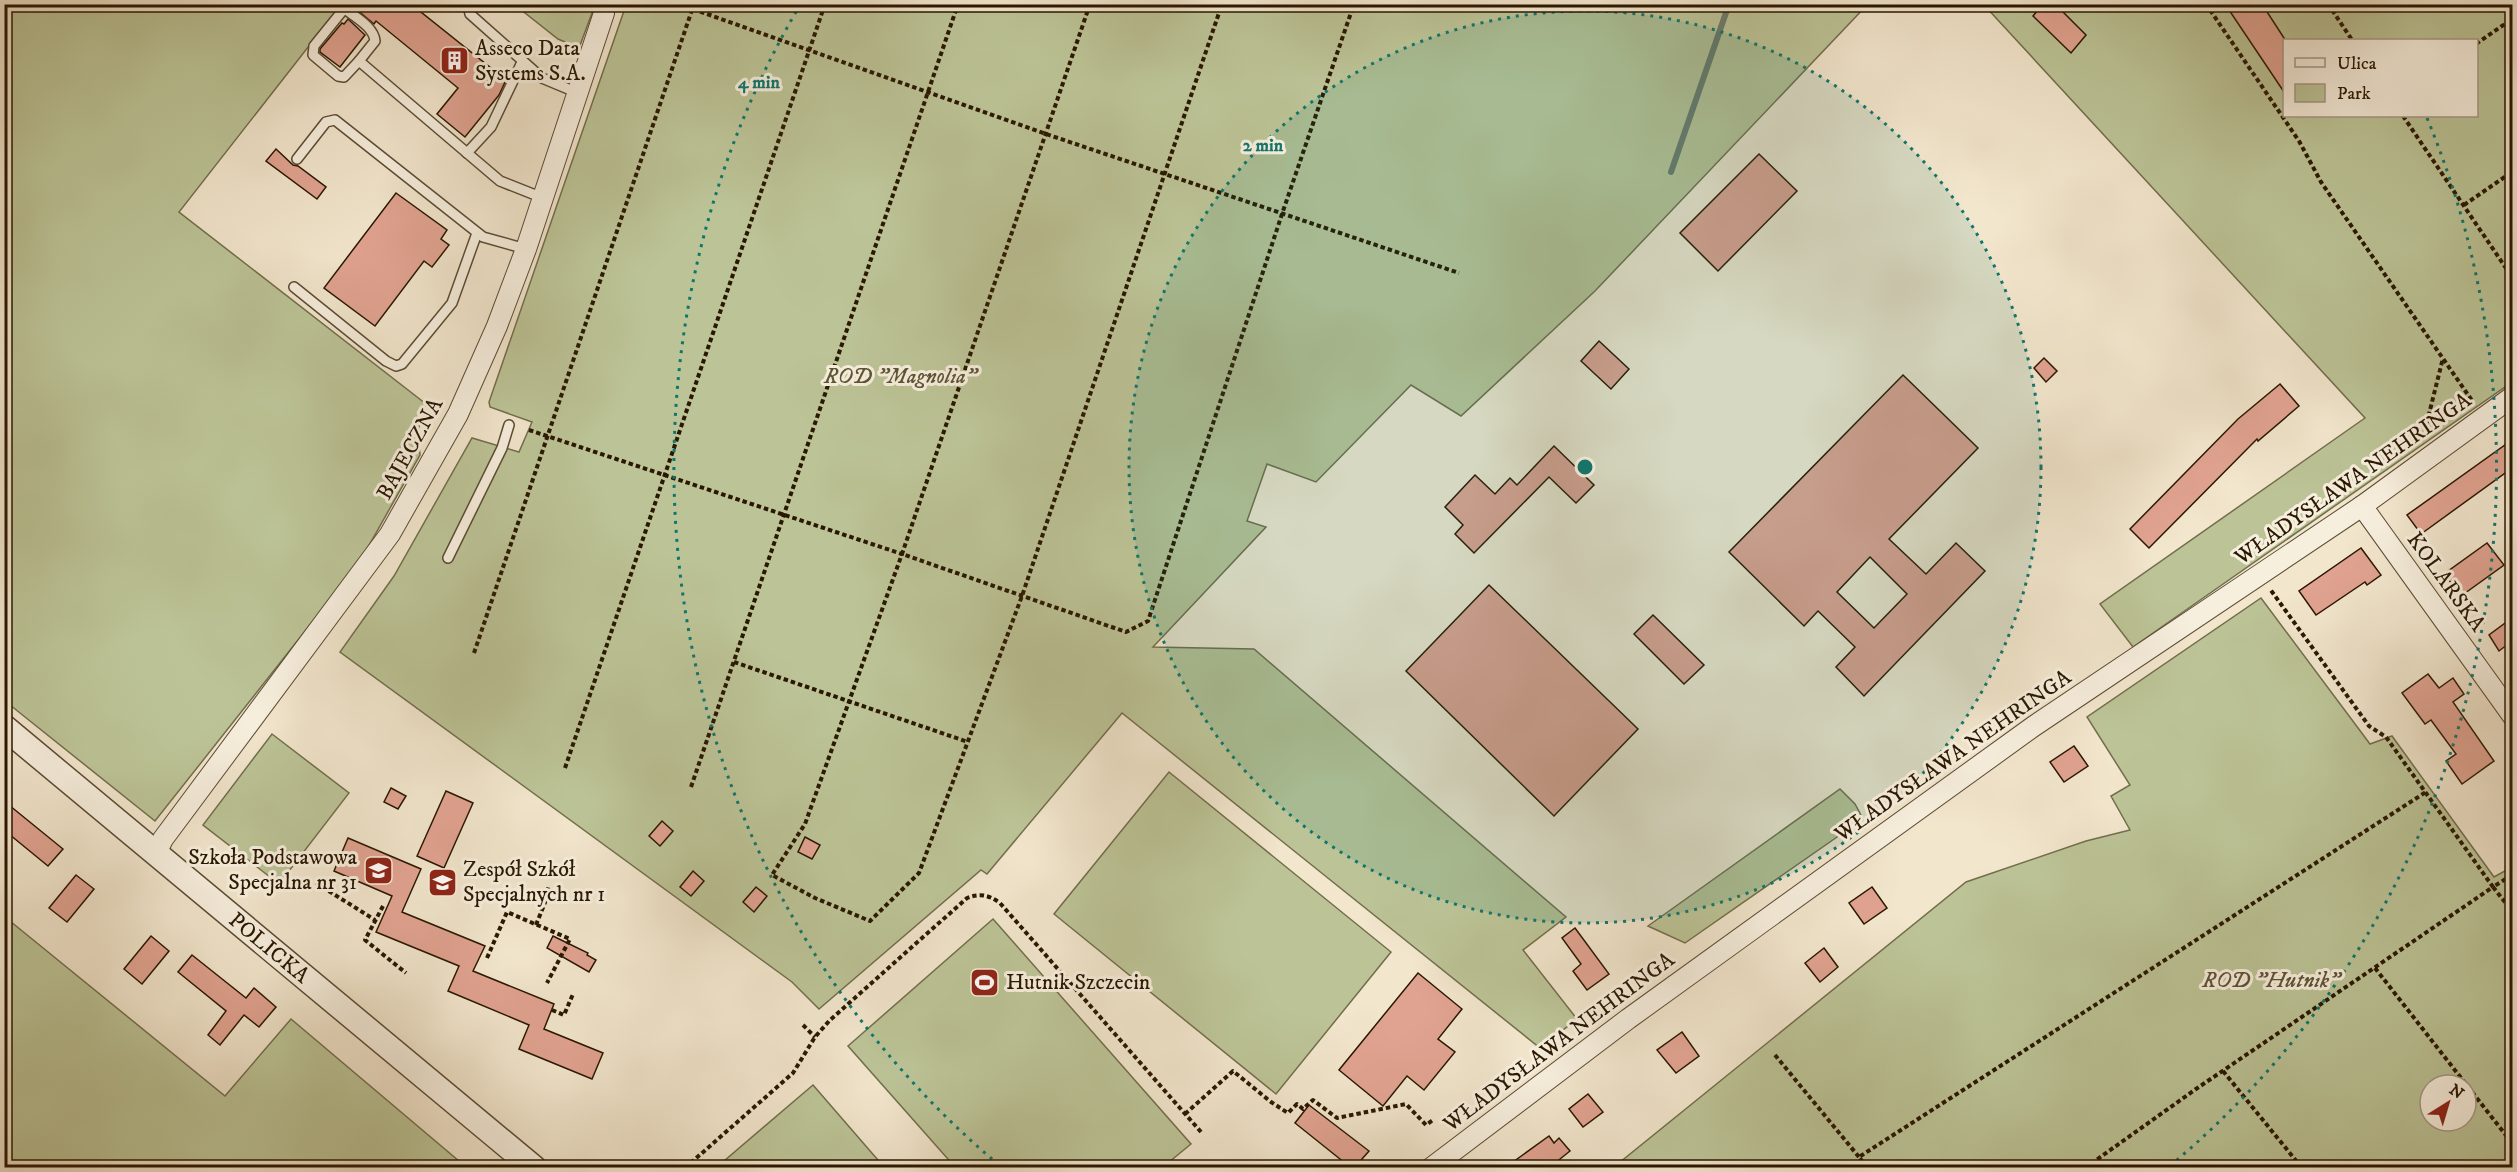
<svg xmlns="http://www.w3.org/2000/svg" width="2517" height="1172" font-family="'IM FELL DW Pica',serif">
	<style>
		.green { fill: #bcc497; stroke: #726e4c; stroke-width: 1.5; fill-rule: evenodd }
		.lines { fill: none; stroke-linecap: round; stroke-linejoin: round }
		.stream { stroke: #6d7c6e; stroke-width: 6 }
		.building { fill: #e1a391; stroke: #291701; stroke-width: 1.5; fill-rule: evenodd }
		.service-casing { stroke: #5b4b34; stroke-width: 12 }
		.minor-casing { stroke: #5b4b34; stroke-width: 22 }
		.tertiary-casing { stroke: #5b4b34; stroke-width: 27 }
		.path { stroke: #291701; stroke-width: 4; stroke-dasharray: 4.5 3; stroke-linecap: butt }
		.service { stroke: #f7efde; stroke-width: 9 }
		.minor { stroke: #f7efde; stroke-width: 20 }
		.tertiary { stroke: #f7efde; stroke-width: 24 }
		.ring { fill: none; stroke: #0f766e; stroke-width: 3; stroke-dasharray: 3 6 }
		.labels { text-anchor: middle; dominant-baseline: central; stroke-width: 6; stroke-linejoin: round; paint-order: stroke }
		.poi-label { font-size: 22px; fill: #291701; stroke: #f7efde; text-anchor: start }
		.park-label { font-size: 22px; font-style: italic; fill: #5c5436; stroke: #f7efde }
		.street-label { font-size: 22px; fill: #291701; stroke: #f7efde }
		.centre { fill: #0f766e; stroke: #f7efde; stroke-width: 3 }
		.ring-label { font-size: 18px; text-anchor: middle; font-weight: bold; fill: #0f766e; stroke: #f7efde; stroke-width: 6; stroke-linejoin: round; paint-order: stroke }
	</style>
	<rect width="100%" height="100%" fill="#f2e6cd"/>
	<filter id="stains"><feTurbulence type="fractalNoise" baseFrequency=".00333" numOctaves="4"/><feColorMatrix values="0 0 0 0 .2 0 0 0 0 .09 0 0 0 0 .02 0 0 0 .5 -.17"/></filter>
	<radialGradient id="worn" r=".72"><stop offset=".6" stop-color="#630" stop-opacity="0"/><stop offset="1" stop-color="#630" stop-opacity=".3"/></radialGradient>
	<!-- green -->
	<g class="green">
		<path d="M4,5H341L179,212L426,404L418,430L420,455L359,563L155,821L5,701Z"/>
		<path d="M515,5H595L579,48L558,39Z"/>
		<path d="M626,5H1867L1595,291L1461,416L1411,385L1316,482L1267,464L1247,521L1266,527L1153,647L1254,649L1566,917L1523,950L1577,1019L1540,1048L1122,713L987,874L981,870L819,1009L792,982L340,652L394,576L472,438L519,452L532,422L490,407L489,402Z"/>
		<path d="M1984,5H2512V382L2133,647L2100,604L2365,418ZM2284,40H2476V116H2284Z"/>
		<path d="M2261,598L2370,744L2392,736L2494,877L2512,867V1167H1614L1966,882L2086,841L2130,830L2111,796L2130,785L2087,717ZM2430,1085H2466V1121H2430Z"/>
		<path d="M272,734L349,793L279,884L203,825Z"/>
		<path d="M1169,772L1391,952L1276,1094L1054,914Z"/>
		<path d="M1840,789L1855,804L1862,817L1850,828L1685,943L1648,926Z"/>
		<path d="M5,917L225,1096L291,1019L466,1167H5Z"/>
		<path d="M993,919L1191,1144L1163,1167H955L848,1046Z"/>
		<path d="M813,1085L884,1167H717Z"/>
	</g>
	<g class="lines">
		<!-- stream -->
		<path class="stream" d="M1671,172L1729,4"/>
	</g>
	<!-- building -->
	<g class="building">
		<path d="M355,4H427L421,12L506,80L499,95L465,137L437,114L458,88L376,21L374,24L356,9L358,6Z"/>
		<path d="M2043,4H2055L2086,35L2071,53L2033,16Z"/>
		<path d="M2225,4H2262L2284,38V92Z"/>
		<path d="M348,19L365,35L340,67L320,52V49L342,23L344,24Z"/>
		<path d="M276,149L293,165L298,166L326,187L317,199L266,161Z"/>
		<path d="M1759,154L1797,191L1718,271L1680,233Z"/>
		<path d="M396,193L447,230L441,239L449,245L432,267L424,261L375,326L324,288Z"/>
		<path d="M1599,341L1629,369L1611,389L1581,361Z"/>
		<path d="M2044,358L2057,371L2046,382L2034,368Z"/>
		<path d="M1903,375L1978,448L1889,539L1926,574L1956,543L1985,571L1864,696L1836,667L1855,647L1818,611L1804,626L1729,552ZM1870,557L1907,594L1874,628L1837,592Z"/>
		<path d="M2280,384L2299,406L2258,441L2257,439L2149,548L2130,529L2238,419Z"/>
		<path d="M2512,440V468L2421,534L2407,515Z"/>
		<path d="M1554,446L1594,485L1576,503L1549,477L1474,553L1455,534L1463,525L1445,507L1475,475L1495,494L1510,478L1517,485Z"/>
		<path d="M2487,543L2504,565L2461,596L2444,574Z"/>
		<path d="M2361,548L2381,575L2367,585L2365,582L2316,615L2299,591Z"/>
		<path d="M1489,585L1638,729L1554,816L1406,671Z"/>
		<path d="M1653,615L1704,665L1684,684L1634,634Z"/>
		<path d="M2512,618V641L2499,651L2489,635Z"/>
		<path d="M2428,674L2439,688L2453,678L2464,694L2453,702L2494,761L2462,784L2446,761L2456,754L2431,720L2425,724L2402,693Z"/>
		<path d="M2074,746L2088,766L2064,782L2050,762Z"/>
		<path d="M391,788L406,796L398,809L384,802Z"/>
		<path d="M446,791L473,803L444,868L417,856Z"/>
		<path d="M4,801L63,849L48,866L4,830Z"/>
		<path d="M662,821L673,831L660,846L649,836Z"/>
		<path d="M805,837L820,845L812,859L798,852Z"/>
		<path d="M348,838L421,869L402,912L485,946L473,971L554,1004L544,1029L603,1053L592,1079L519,1049L529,1025L448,991L459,966L376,932L392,896L334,871Z"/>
		<path d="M693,871L704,881L691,896L680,887Z"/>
		<path d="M76,875L94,889L67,922L49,908Z"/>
		<path d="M756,887L767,896L754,912L743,902Z"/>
		<path d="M1872,887L1887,908L1864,924L1849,903Z"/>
		<path d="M1575,928L1609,974L1587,990L1573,971L1581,964L1562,938Z"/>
		<path d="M151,936L169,951L142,984L124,969Z"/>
		<path d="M553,936L588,953L587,955L596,960L589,972L547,948Z"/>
		<path d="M1824,948L1838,967L1820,982L1805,963Z"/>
		<path d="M192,955L246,998L254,988L276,1007L259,1027L244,1015L220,1045L208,1035L226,1011L178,972Z"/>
		<path d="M1418,973L1462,1009L1438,1039L1455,1052L1424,1090L1407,1076L1383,1106L1339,1070Z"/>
		<path d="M1682,1032L1699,1056L1676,1073L1657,1050Z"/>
		<path d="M1588,1094L1603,1112L1583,1127L1569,1109Z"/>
		<path d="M1309,1105L1369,1151L1355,1167H1350L1295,1123Z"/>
		<path d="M1549,1136L1554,1143L1559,1138L1570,1151L1550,1167H1506Z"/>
	</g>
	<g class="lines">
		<defs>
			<g id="service">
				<path d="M348,4L314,46L313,55L338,76L344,77L359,61L500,181L543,198"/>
				<path d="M468,4L470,14L542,78L578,93"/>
				<path d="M345,9C355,17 374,27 375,41L359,61"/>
				<path d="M467,153L491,127L522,62"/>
				<path d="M297,159L326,122L335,120L483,237L526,249"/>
				<path d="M294,287L386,361L396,366L402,364L452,303L477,233"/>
				<path d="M448,558L502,448L509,425"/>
			</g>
			<g id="minor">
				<path d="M2362,506L2512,715"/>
				<path d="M156,853L163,839L390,534L458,414L497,326L526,249L604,13"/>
				<path d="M1431,1168L1628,1019L2034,726L2362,506L2512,397"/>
			</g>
			<g id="tertiary">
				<path id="s1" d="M4,727L534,1168"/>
			</g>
		</defs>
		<!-- service casing -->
		<use href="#service" class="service-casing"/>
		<!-- minor casing -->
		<use href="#minor" class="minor-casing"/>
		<!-- tertiary casing -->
		<use href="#tertiary" class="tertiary-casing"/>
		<!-- path -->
		<g class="path">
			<path d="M1090,4L902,554L1126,632L1148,621L1282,214L1354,4"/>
			<path d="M2206,4L2299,141L2321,182L2473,402"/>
			<path d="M2328,4L2352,40"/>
			<path d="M693,9L1046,134L1459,273"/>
			<path d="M2476,44L2512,19"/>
			<path d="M2403,116L2512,277"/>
			<path d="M2464,205L2512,172"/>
			<path d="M529,430L902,554L805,824L772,875L815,898L870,921L919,873L1022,596L1222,4"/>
			<path d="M2423,438L2443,358"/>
			<path d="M474,653L694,4"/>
			<path d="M734,662L968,742"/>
			<path d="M565,768L825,4"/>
			<path d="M691,787L958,4"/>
			<path d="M2512,875L2493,887L2512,911"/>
			<path d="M316,883L375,920"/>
			<path d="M383,906L365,940L406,973"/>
			<path d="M536,925L550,890L546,889"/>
			<path d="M487,958L507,912L570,939L547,983"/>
			<path d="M2375,968L2512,1143"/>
			<path d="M552,1010L564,1015L573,994"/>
			<path d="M803,1025L815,1037"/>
			<path d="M1775,1055L1859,1157"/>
			<path d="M2223,1071L2302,1168"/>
			<path d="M1185,1114L1233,1071L1271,1102L1288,1113L1297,1104L1303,1109L1313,1100L1337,1118L1406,1104L1426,1125L1433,1120"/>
			<path d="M685,1168L793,1073L815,1037L830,1020L967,898C980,893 989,895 1000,903L1201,1132"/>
			<path d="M1867,1168L1859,1157L2426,792"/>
			<path d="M2085,1168L2196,1089L2493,887L2386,737L2369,726L2270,589"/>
		</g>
		<!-- service -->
		<use href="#service" class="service"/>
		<!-- minor -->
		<use href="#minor" class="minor"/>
		<!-- tertiary -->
		<use href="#tertiary" class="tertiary"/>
	</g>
	<!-- distance rings -->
	<circle cx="1585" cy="467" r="456" fill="#0f766e" fill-opacity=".12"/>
	<g class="ring">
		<circle cx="1585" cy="467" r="456"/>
		<path d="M999 1165A911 911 0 0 1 800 5M2427 118A911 911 0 0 1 2171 1165"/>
	</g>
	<!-- icons -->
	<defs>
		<symbol id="building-square" viewBox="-11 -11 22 22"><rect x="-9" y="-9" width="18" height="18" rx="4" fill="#8f2418" stroke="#f7efde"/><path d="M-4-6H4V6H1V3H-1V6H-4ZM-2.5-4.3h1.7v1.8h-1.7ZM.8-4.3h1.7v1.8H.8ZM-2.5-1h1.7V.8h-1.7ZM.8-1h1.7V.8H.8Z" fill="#fff"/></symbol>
		<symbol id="school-square" viewBox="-11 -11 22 22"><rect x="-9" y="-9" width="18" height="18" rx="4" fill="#8f2418" stroke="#f7efde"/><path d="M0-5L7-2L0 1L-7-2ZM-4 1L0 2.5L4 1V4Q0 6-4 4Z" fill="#fff"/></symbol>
		<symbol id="stadium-square" viewBox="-11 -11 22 22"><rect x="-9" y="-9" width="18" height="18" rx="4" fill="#8f2418" stroke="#f7efde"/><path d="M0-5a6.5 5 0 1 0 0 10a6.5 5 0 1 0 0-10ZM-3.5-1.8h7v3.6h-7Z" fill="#fff"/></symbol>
	</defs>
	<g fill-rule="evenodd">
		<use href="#building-square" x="438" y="44" width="33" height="33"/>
		<use href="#school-square" x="362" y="854" width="33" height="33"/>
		<use href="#school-square" x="426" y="866" width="33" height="33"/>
		<use href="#stadium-square" x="968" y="966" width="33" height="33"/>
	</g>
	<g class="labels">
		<!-- poi labels -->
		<g class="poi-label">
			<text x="475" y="48">Asseco Data<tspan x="475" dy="25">Systems S.A.</tspan></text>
			<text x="357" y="857" text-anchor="end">Szkoła Podstawowa<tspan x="357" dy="25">Specjalna nr 31</tspan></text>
			<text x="463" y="869">Zespół Szkół<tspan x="463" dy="25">Specjalnych nr 1</tspan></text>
			<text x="1006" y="982">Hutnik Szczecin</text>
		</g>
		<!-- park labels -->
		<g class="park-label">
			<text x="900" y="376">ROD "Magnolia"</text>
			<text x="2271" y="980">ROD "Hutnik"</text>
		</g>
		<!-- street labels -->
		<g class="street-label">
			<text transform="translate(410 449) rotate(-61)">BAJECZNA</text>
			<text transform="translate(2353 479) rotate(-35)">WŁADYSŁAWA NEHRINGA</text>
			<text transform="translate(2446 582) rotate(54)">KOLARSKA</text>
			<text transform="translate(1953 756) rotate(-35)">WŁADYSŁAWA NEHRINGA</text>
			<text stroke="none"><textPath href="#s1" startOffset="345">POLICKA</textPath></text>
			<text transform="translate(1559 1042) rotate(-37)">WŁADYSŁAWA NEHRINGA</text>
		</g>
	</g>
	<circle cx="1585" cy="467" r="9" class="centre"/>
	<g class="ring-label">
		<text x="759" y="88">4 min</text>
		<text x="1263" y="151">2 min</text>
	</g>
	<!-- margin -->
	<rect width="2517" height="1172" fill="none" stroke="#f2e6cd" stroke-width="24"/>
	<rect x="6" y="6" width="2505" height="1160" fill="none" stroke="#291701" stroke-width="3"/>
	<rect x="12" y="12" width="2493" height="1148" fill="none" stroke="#291701" stroke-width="1.5"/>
	<!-- legend -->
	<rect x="2283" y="39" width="195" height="78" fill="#f7efde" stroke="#a59986" stroke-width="1.5"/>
	<rect x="2295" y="58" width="30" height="9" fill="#f7efde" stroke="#a59986" stroke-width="1.5"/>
	<text x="2337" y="69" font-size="18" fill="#291701">Ulica</text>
	<rect x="2295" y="84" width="30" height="18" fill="#bcc497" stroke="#a59986" stroke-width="1.5"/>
	<text x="2337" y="99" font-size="18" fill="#291701">Park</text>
	<!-- north arrow -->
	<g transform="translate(2448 1103) rotate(37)"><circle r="28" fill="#f7efde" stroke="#a59986" stroke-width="1.5"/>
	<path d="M0-4.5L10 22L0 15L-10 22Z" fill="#8f2418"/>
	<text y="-9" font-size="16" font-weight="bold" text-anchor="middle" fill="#291701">N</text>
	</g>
	<rect width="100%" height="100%" filter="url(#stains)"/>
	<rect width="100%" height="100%" fill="url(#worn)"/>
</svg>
